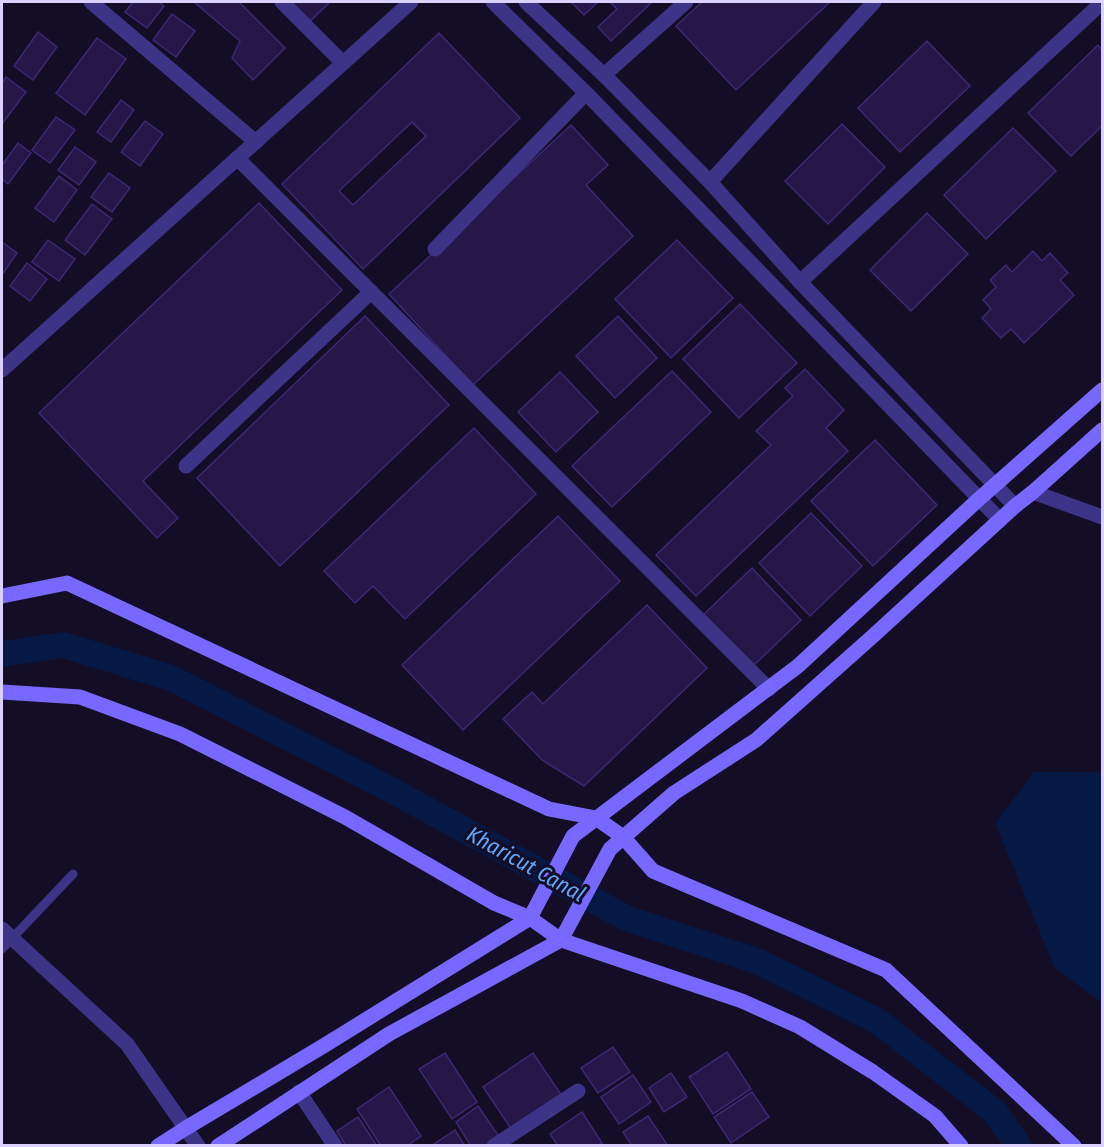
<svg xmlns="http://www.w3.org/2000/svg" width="1104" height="1147" font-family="'Fira Sans Condensed',sans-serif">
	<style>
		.water { fill: #061844 }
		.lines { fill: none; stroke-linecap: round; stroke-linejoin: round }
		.canal { stroke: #061844; stroke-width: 26 }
		.building { fill: #251747; stroke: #3d2875; stroke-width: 1.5; fill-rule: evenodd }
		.lane { stroke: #3e3487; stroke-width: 9 }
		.street { stroke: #3e3487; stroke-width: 15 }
		.secondary { stroke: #7768ff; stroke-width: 15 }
		.labels { text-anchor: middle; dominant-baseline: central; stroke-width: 6; stroke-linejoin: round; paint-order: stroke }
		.water-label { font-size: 22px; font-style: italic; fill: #5fa8ff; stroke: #130d25 }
	</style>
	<rect width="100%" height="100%" fill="#130d25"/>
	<!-- water -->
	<path class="water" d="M1034,772H1102V1003L1054,967L995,823Z"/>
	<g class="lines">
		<!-- canal -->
		<path class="canal" d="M2,654L63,645L171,678L391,790L628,919L757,961L876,1020L995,1112L1019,1146"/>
	</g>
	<!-- building -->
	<g class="building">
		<path d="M133,2H159L164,6L147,28L125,12Z"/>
		<path d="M194,2H239L285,48L253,80L232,58L240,41Z"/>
		<path d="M284,2H330L306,25Z"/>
		<path d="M571,2H598L584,15Z"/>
		<path d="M610,2H652L611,41L598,27L617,9Z"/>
		<path d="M702,2H830L736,90L676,26Z"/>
		<path d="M172,14L195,31L176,57L153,40Z"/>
		<path d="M38,32L57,47L33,80L14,66Z"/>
		<path d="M439,33L520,118L363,269L282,184ZM412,122L426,136L353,205L339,191Z"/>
		<path d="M97,38L126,59L85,115L56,93Z"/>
		<path d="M927,41L970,86L900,152L858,108Z"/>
		<path d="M1098,45L1102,50V126L1071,156L1028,113Z"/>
		<path d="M6,77L26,92L2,124V83Z"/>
		<path d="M121,100L134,110L111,142L97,132Z"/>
		<path d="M56,117L75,130L50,163L32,150Z"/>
		<path d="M145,121L163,134L140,166L121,152Z"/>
		<path d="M842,124L885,167L828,224L785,181Z"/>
		<path d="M571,125L608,165L586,185L633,236L473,385L389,294Z"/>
		<path d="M1013,128L1056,171L986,239L944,195Z"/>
		<path d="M18,143L31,153L8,184L2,179V165Z"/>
		<path d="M75,147L96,162L79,185L58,170Z"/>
		<path d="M109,173L130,188L112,212L91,197Z"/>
		<path d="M59,176L77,190L54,222L35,208Z"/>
		<path d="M259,203L342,290L143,481L178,518L157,538L39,413Z"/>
		<path d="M92,204L112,219L85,255L65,240Z"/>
		<path d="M927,213L968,254L911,311L870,270Z"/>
		<path d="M48,240L75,259L59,281L32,262Z"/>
		<path d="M677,240L733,298L671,358L615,299Z"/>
		<path d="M2,242L17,253L2,275Z"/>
		<path d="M1033,251L1042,261L1050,253L1068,273L1060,280L1074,295L1024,343L1011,329L1001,338L982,318L991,309L983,300L996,287L990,280L1006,265L1012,272Z"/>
		<path d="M27,263L47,279L30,301L10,286Z"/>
		<path d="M740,304L797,363L739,418L683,359Z"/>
		<path d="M365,316L449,405L280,566L197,478Z"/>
		<path d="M618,316L657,358L615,398L576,356Z"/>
		<path d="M805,369L844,410L826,428L848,451L696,596L656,555L771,445L756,431L793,396L785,388Z"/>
		<path d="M672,371L711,412L612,507L572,466Z"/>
		<path d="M560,372L598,412L556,452L518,412Z"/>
		<path d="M474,428L536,494L405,619L373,586L355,603L324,571Z"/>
		<path d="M875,440L937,505L873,566L811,501Z"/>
		<path d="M811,513L862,566L810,616L759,563Z"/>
		<path d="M558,516L620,581L463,730L402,665Z"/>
		<path d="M752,568L801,620L750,669L701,617Z"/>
		<path d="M647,605L707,668L584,786L542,760L503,719L532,692L543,704Z"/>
		<path d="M613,1047L630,1072L598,1093L581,1068Z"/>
		<path d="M727,1052L751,1089L713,1114L689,1077Z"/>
		<path d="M445,1053L477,1102L452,1119L419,1069Z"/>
		<path d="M533,1053L562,1096L512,1130L483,1087Z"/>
		<path d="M671,1073L687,1097L664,1112L649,1088Z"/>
		<path d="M633,1075L651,1102L619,1124L601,1097Z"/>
		<path d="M389,1087L421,1136L407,1146H381L357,1109Z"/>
		<path d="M752,1092L769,1117L731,1143L714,1117Z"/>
		<path d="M478,1106L500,1138L488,1146H471L456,1122Z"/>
		<path d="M582,1112L602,1143L597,1146H558L550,1134Z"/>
		<path d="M648,1116L668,1146H632L623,1132Z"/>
		<path d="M358,1117L377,1146H346L337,1131Z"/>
		<path d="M455,1130L465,1146H435L434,1144Z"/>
	</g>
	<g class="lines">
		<!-- lane -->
		<path class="lane" d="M2,949L73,874"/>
		<!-- street -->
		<g class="street">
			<path d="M91,2L256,142"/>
			<path d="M282,2L343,63"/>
			<path d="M493,2L586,93L1000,520"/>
			<path d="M526,2L604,75L710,182L800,282L1015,506"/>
			<path d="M604,75L686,2"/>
			<path d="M237,158L769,689"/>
			<path d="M710,182L874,2"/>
			<path d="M435,249L586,93"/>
			<path d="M800,282L1095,9"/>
			<path d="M2,370L411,2"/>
			<path d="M186,466L371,292"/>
			<path d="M1033,492L1102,517"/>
			<path d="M2,929L127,1044L198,1146"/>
			<path d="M299,1092L335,1146"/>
			<path d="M494,1146L578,1091"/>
		</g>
		<!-- secondary -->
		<g class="secondary">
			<path d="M2,596L67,583L549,809L596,818L623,837L653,871L886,970L1074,1146"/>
			<path d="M2,692L80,697L180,734L345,817L494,903L530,918L561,940L742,1001L800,1027L873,1072L935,1116L961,1146"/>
			<path d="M158,1146L186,1128L325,1045L530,918L573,836L798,666L979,499L1102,390"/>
			<path d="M218,1146L389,1034L561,940L610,849L674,793L756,740L873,636L1015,506L1033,492L1102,430"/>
		</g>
	</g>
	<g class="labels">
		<!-- water labels -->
		<g class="water-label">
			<text transform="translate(526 864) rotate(29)">Kharicut Canal</text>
		</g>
	</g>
	<!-- border -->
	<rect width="1104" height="1147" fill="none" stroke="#dad1ff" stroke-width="6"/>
</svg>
